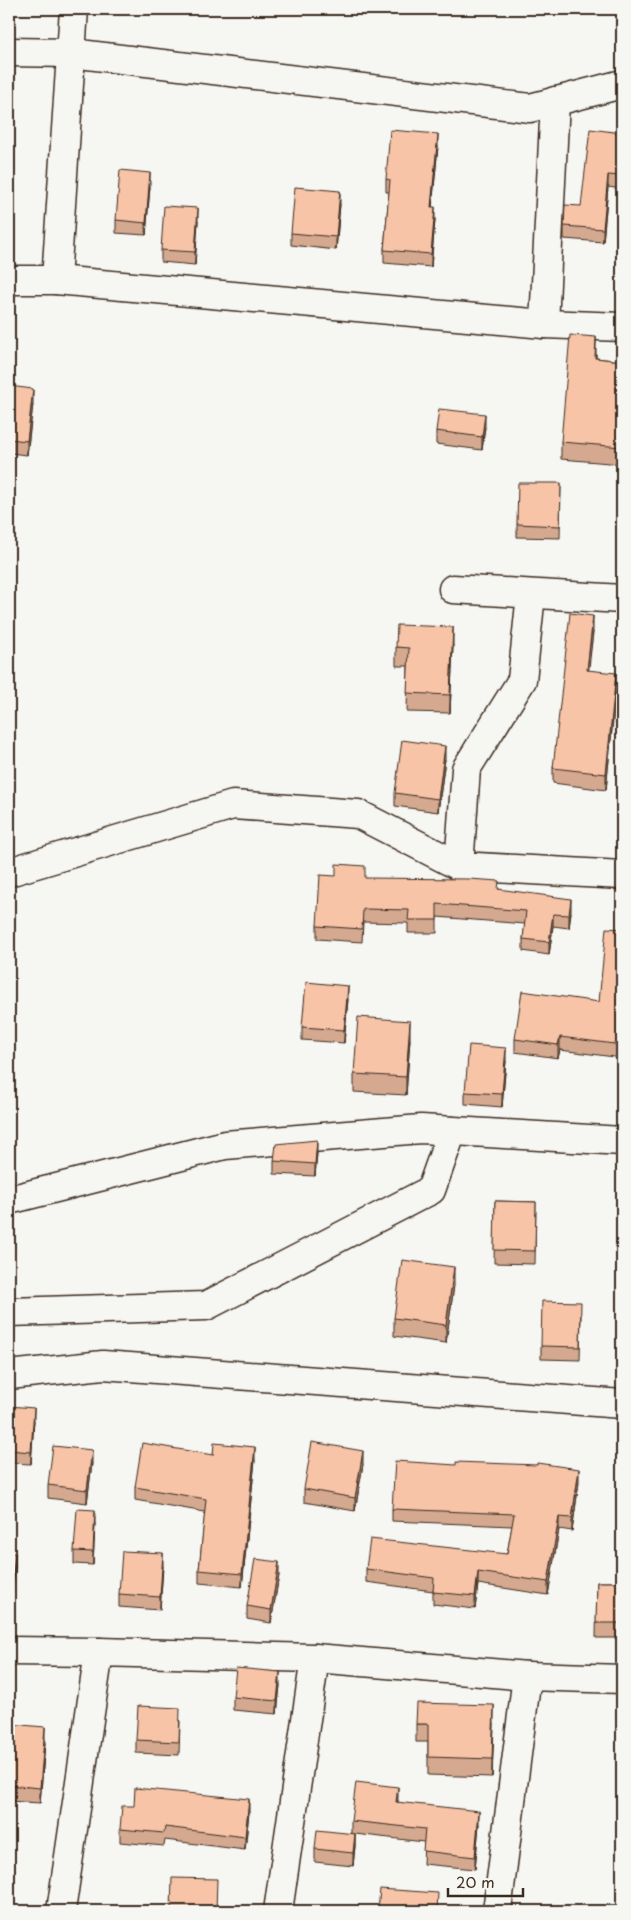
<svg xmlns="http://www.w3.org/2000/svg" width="631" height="1920" font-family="'Playpen Sans',sans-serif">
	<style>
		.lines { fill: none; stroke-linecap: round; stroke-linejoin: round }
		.minor-casing { stroke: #3b2a1e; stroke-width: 31 }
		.minor { stroke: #f6f6f2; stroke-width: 28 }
		.wall { fill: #d4a990; stroke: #3b2a1e }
		.shaded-wall { fill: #ad8976; stroke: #3b2a1e }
		.building { fill: #f7c4a8; stroke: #3b2a1e }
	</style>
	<rect width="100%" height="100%" fill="#f6f6f2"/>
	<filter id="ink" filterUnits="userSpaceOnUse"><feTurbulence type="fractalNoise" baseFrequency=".02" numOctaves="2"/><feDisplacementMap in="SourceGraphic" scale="10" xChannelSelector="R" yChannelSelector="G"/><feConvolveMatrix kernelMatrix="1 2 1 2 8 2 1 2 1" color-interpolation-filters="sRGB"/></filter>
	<g filter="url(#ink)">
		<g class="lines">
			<defs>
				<g id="minor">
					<path d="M9,52L71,53L530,108L622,84"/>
					<path d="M9,280H56L544,324L622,327"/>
					<path d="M56,280L74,9"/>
					<path d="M544,324L555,101"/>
					<path d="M453,589L622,599"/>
					<path d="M531,594L522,680L466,769L459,866L622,875"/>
					<path d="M9,872L233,805L358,814L459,866"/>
					<path d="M9,1200L225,1145L421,1129L622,1141"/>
					<path d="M9,1312L206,1306L431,1190L452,1131"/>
					<path d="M9,1375L103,1365L622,1404"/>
					<path d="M9,1651L99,1652"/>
					<path d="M61,1911L99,1652L315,1658L527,1676"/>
					<path d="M278,1911L315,1658"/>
					<path d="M497,1911L527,1676L622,1679"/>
				</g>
			</defs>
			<!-- minor casing -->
			<use href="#minor" class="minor-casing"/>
			<!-- minor -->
			<use href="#minor" class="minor"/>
		</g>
		<!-- wall -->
		<g class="wall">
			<path d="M622,133V189L608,187L603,242L564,239V226L581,206Z"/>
			<path d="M438,146L432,207L435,220L431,267L384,263V250L389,192H386V179Z"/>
			<path d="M150,186L146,235L116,233V220Z"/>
			<path d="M340,204L336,250L291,245V233Z"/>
			<path d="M198,221L195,265L161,262V250Z"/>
			<path d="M596,354V358L622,361V464L561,459V442Z"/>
			<path d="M9,386L33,404L27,455L9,453Z"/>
			<path d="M485,427L482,450L436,444V431Z"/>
			<path d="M561,483L560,538L517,537V524Z"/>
			<path d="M593,632L588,670L616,689L606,790L553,783V768Z"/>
			<path d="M453,645L450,713L407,712L408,666H396V647Z"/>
			<path d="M445,759L438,812L395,806V793Z"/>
			<path d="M622,789V832L619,831V819Z"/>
			<path d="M336,876L499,889L571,912L569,928L553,926L549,955L523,951V939L525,924L437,917V933H408V923L363,922L362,942L317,939V926Z"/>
			<path d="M622,929V1058L560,1050L558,1058L515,1052V1039L599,1002Z"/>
			<path d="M348,999L344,1043L302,1040V1027Z"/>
			<path d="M410,1039L406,1095L354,1092V1074Z"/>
			<path d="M506,1061L502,1107L465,1104V1092Z"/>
			<path d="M317,1153L315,1176L274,1174V1161Z"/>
			<path d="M495,1201L536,1202L535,1264L494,1263Z"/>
			<path d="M454,1285L446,1343L394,1336V1318Z"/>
			<path d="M581,1315L580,1360L541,1359V1346Z"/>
			<path d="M9,1406L34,1420L31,1464L9,1463Z"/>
			<path d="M213,1455L255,1460L242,1587L199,1583V1570L205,1512L135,1500V1487Z"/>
			<path d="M92,1463L87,1503L48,1498V1485Z"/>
			<path d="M363,1464L355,1511L304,1502V1489Z"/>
			<path d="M579,1482L572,1531L559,1529L548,1595L478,1584L475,1609L433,1604V1591L366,1582V1569L507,1554L512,1526L392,1521V1509Z"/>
			<path d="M95,1523L93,1565L74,1564V1551Z"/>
			<path d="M9,1553L15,1566L11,1610H9Z"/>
			<path d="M163,1566L160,1610L119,1607V1594Z"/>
			<path d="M279,1575L271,1623L247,1619V1606Z"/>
			<path d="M597,1582H622V1638H596Z"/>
			<path d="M280,1685L277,1714L233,1710V1697Z"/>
			<path d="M180,1721L179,1755L136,1753V1740Z"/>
			<path d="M494,1723L492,1777L428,1775V1742H416V1724Z"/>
			<path d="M9,1724L45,1743L40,1803L9,1801Z"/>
			<path d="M398,1800V1803L479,1824L475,1869L423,1864L424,1842L355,1834V1846L353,1866L315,1862V1849L351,1833V1821Z"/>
			<path d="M249,1812L245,1850L165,1840L164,1846L120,1842V1829Z"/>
		</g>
		<!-- shaded-wall -->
		<g class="shaded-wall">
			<path d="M438,134V146L431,219V207Z"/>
			<path d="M150,173V186L146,235V223Z"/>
			<path d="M608,175V187L603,242V229Z"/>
			<path d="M340,191V204L336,250V237Z"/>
			<path d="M435,207V220L431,267V254Z"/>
			<path d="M198,208V221L195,265V252Z"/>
			<path d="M596,337V354L595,375V358Z"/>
			<path d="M33,389V404L27,455V441Z"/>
			<path d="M485,414V427L482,450V437Z"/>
			<path d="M593,616V632L587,686V670Z"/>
			<path d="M453,627V645L450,713V695Z"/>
			<path d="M616,673V689L606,790V774Z"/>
			<path d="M445,746V759L438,812V799Z"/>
			<path d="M571,899V912L569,928V915Z"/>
			<path d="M553,914V926L549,955V942Z"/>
			<path d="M348,986V999L344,1043V1030Z"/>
			<path d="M410,1021V1039L406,1095V1077Z"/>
			<path d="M560,1037V1050L558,1058V1045Z"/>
			<path d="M506,1048V1061L502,1107V1094Z"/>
			<path d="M317,1140V1153L315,1176V1164Z"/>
			<path d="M454,1267V1285L446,1343V1325Z"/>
			<path d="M34,1408V1420L31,1464V1452Z"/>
			<path d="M255,1447V1460L242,1587V1574Z"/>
			<path d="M92,1450V1463L87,1503V1490Z"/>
			<path d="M363,1451V1464L355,1511V1498Z"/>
			<path d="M579,1469V1482L572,1531V1518Z"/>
			<path d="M95,1510V1523L93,1565V1552Z"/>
			<path d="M559,1517V1529L548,1595V1582Z"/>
			<path d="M15,1553V1566L11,1610V1597Z"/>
			<path d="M163,1553V1566L160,1610V1597Z"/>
			<path d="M279,1562V1575L271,1623V1610Z"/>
			<path d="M478,1572V1584L475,1609V1596Z"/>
			<path d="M280,1672V1685L277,1714V1701Z"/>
			<path d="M494,1705V1723L492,1777V1759Z"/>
			<path d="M45,1727V1743L40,1803V1788Z"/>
			<path d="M398,1787V1800L396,1815V1802Z"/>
			<path d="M249,1799V1812L245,1850V1837Z"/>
			<path d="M479,1811V1824L475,1869V1857Z"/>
			<path d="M355,1834V1846L353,1866V1853Z"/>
		</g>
		<!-- building -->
		<g class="building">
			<path d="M590,129L622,133V176L608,175L603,229L564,226L565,205L581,206Z"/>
			<path d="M390,130L438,134L431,207H435L431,254L384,250L390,180L386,179Z"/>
			<path d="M120,170L150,173L146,223L116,220Z"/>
			<path d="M295,187L340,191L336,237L291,233Z"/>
			<path d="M164,206L198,208L195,252L161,250Z"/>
			<path d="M570,335L596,337L595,358L622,361V447L561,442Z"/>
			<path d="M9,386L33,389L27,441L9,439Z"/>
			<path d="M439,409L485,414L482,437L436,431Z"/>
			<path d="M518,483H561L560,526L517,524Z"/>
			<path d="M570,613L593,616L587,670L616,673L606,774L553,768Z"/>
			<path d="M397,625L453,627L450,695L407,693L409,648L396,647Z"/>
			<path d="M402,740L445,746L438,799L395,793Z"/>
			<path d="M622,789V819H619Z"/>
			<path d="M336,864L365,866V878L469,879L499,881L498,889L571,899L569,915L553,914L549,942L523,939L526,911L437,904V920H408L409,910L363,909L362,929L317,926L320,875L336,876Z"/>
			<path d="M606,928L622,929V1045L560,1037L558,1045L515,1039L522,991L599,1002Z"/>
			<path d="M306,982L348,986L344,1030L302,1027Z"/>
			<path d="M358,1017L410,1021L406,1077L354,1074Z"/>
			<path d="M469,1045L506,1048L502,1094L465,1092Z"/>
			<path d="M317,1140L315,1164L274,1161L276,1144Z"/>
			<path d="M495,1201L536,1202L535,1251L494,1250Z"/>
			<path d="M402,1260L454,1267L446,1325L394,1318Z"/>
			<path d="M542,1301L581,1302L580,1347L541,1346Z"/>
			<path d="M9,1406L34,1408L31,1452L9,1450Z"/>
			<path d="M312,1442L363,1451L355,1498L304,1489Z"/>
			<path d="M142,1443L213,1455L214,1443L255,1447L242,1574L199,1570L206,1499L135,1487Z"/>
			<path d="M53,1446L92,1450L87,1490L48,1485Z"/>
			<path d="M395,1461L456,1465V1462L537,1465V1463L579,1469L572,1518L559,1517L548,1582L478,1572L475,1596L433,1592L434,1578L366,1569L370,1539L507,1554L514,1514L392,1509Z"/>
			<path d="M77,1509L95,1510L93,1552L74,1551Z"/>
			<path d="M122,1551L163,1553L160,1597L119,1594Z"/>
			<path d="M9,1553H15L11,1597H9Z"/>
			<path d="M255,1559L279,1562L271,1610L247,1606Z"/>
			<path d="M597,1582H622V1623H596Z"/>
			<path d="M236,1668L280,1672L277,1701L233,1697Z"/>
			<path d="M417,1703L494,1705L492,1759L428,1757V1724H416Z"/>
			<path d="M138,1706L180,1708L179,1742L136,1740Z"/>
			<path d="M9,1724L45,1727L40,1788L9,1785Z"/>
			<path d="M356,1782L398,1787L396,1802L479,1811L475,1857L423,1851L425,1829L351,1821Z"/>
			<path d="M135,1788L249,1799L245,1837L165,1827L164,1833L120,1829L122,1806H134Z"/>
			<path d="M317,1830L355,1834L353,1853L315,1849Z"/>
			<path d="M172,1878L217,1879L216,1911H171Z"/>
			<path d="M380,1889L438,1893L437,1911H378Z"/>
		</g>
	</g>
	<!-- margin -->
	<rect width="631" height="1920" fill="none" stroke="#f6f6f2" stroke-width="30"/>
	<rect x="15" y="15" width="601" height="1890" fill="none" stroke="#3b2a1e" stroke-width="2" filter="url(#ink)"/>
	<!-- scale -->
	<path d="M448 1888v8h75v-8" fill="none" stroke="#3b2a1e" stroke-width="2.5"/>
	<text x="456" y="1888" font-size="15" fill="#3b2a1e" stroke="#f6f6f2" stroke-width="4" paint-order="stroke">20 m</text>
</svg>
